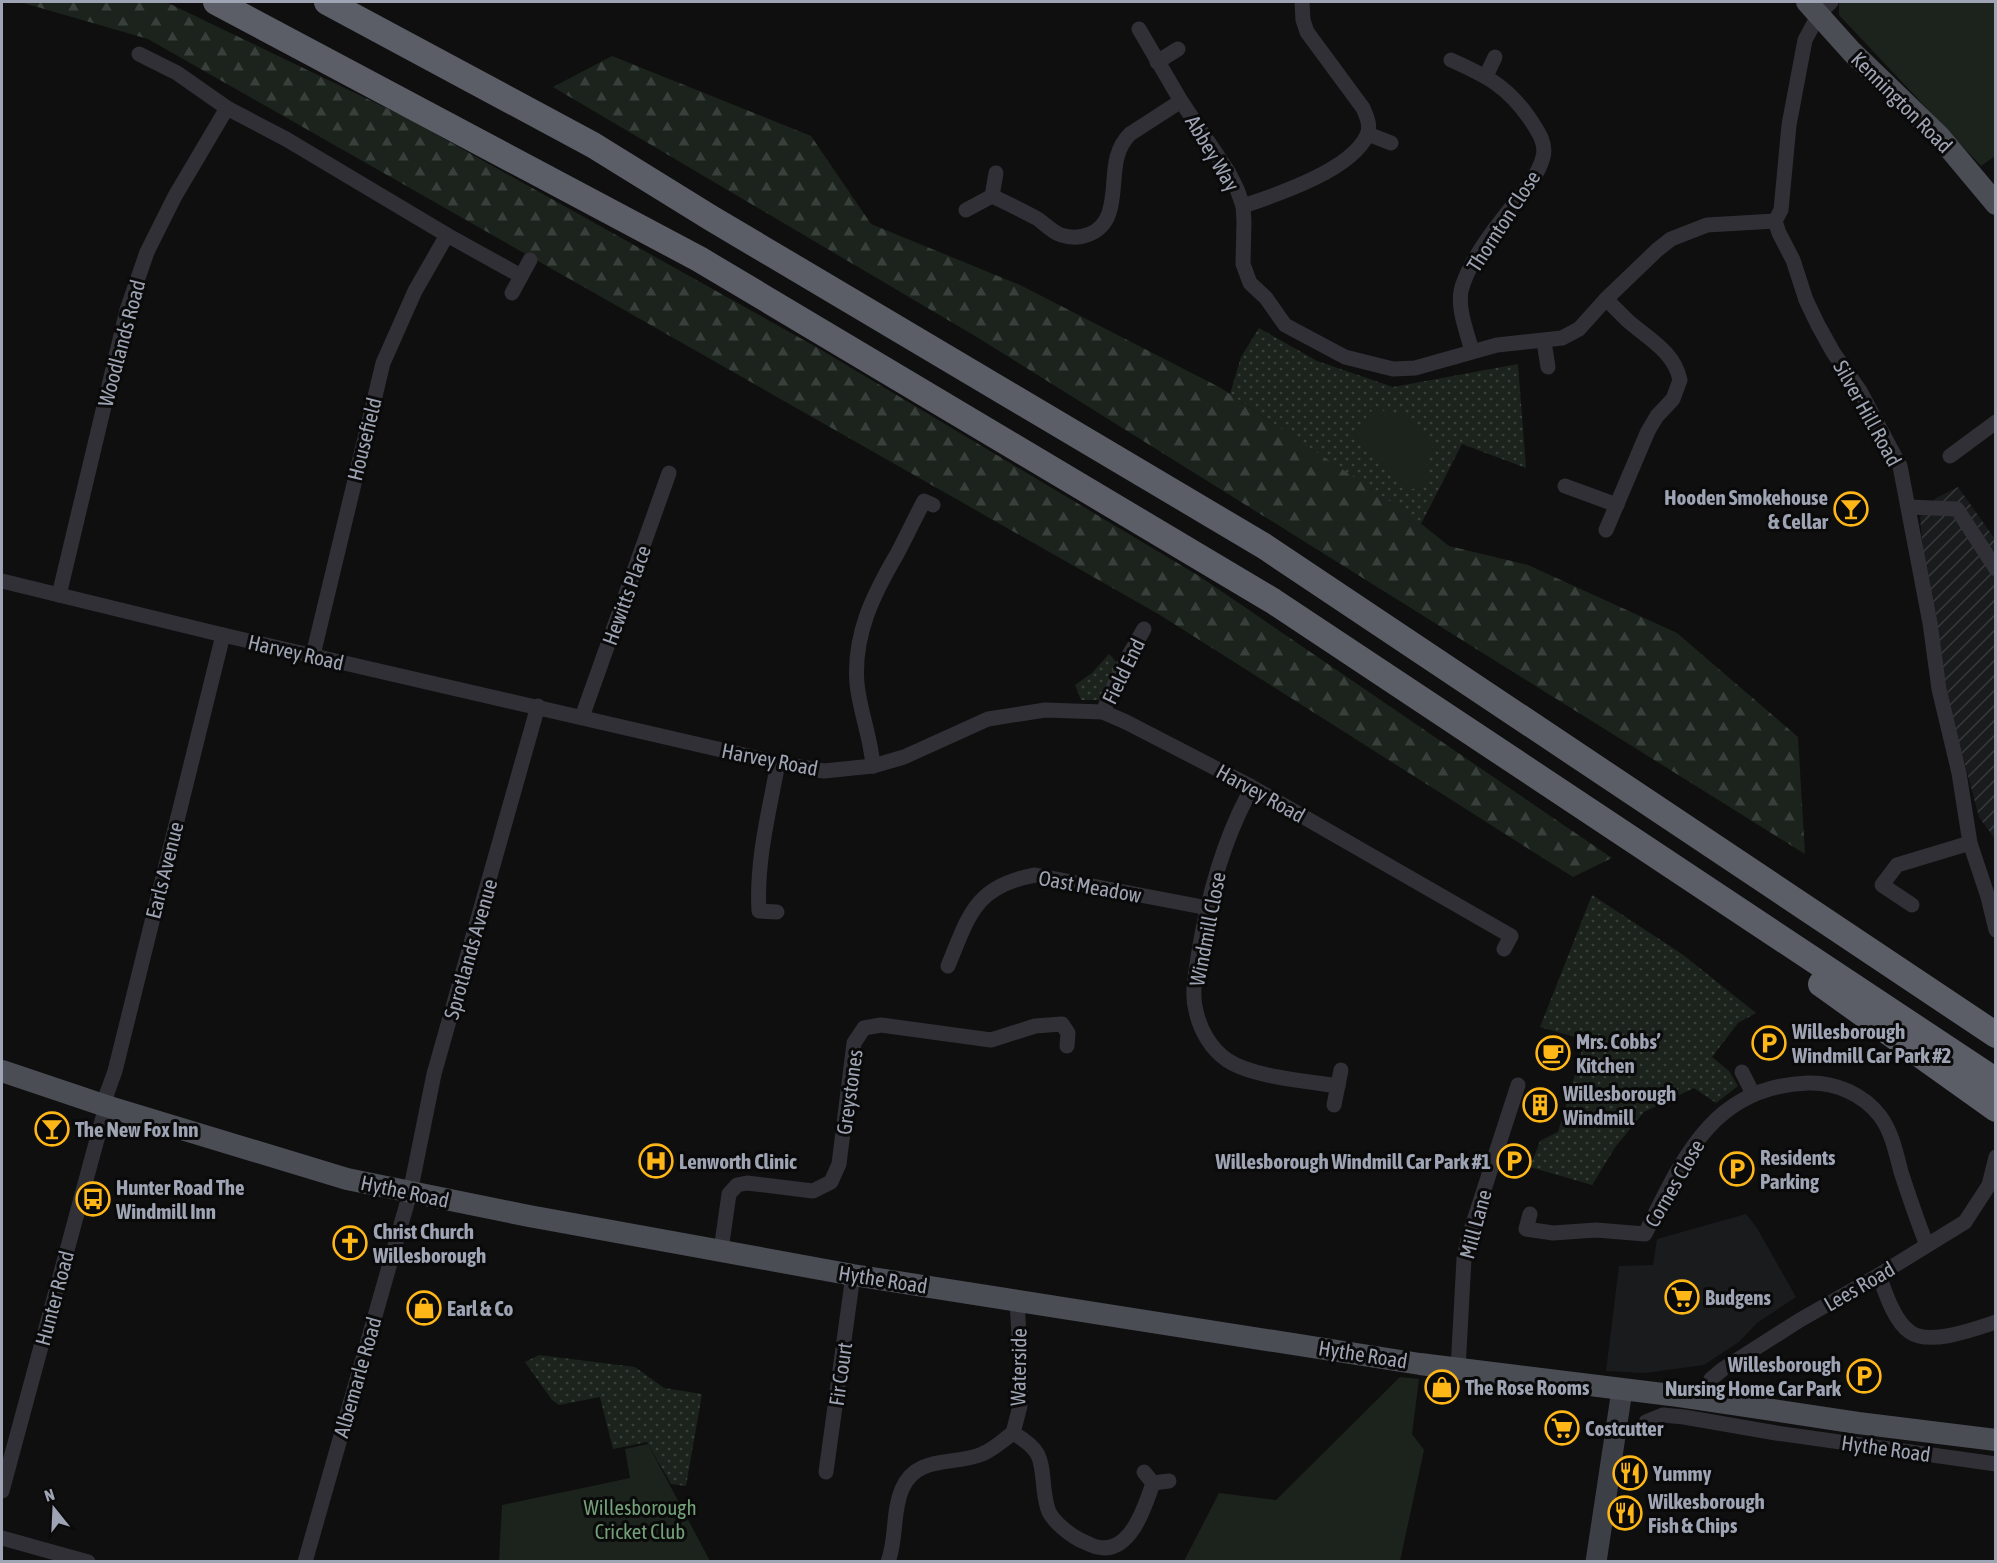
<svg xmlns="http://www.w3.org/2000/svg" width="1997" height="1563" font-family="'Asap Condensed',sans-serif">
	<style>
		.built { fill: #1a1b1d }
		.industrial { fill: url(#industrial-furrows) }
		.grass { fill: url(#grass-dots) }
		.forest { fill: url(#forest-firs) }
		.park { fill: #1b231c }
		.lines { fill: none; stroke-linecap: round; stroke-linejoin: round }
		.street { stroke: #303036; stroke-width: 15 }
		.secondary { stroke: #3d3f46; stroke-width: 21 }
		.primary { stroke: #4b4d55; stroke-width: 22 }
		.highway { stroke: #5b5e67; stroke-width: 26 }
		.labels { text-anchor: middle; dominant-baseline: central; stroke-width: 6; stroke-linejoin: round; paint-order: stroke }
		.street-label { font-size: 21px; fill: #9ea4b3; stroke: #0a0a0b }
		.poi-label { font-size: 21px; font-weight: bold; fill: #9ea4b3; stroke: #0a0a0b; text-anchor: start }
		.park-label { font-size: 21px; fill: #73a077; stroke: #0a0a0b }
	</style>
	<defs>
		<pattern id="industrial-furrows" width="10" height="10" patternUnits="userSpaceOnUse" patternTransform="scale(1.5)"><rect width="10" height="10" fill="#1a1b1d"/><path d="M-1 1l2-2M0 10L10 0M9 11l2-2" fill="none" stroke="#38393b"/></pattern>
		<pattern id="grass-dots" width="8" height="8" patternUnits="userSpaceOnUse" patternTransform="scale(1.5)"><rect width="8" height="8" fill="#1b231c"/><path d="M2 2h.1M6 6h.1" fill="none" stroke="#39403b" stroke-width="1.8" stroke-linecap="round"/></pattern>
		<pattern id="forest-firs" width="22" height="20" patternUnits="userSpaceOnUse" patternTransform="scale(1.5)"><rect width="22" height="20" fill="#1b231c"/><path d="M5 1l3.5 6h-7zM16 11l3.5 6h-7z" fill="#39403b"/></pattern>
	</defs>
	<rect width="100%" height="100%" fill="#0f0f10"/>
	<!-- built -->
	<path class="built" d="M1746,1214L1757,1228L1796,1297L1757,1323L1739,1342L1704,1365L1644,1373L1606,1371L1619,1266L1653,1265L1657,1239Z"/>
	<!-- industrial -->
	<path class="industrial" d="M1958,487L1995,539V839L1979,817L1950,708L1923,550L1920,517L1936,498Z"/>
	<!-- grass -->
	<g class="grass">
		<path d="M1259,328L1317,361L1393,387L1518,364L1526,468L1462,444L1421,524L1230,394L1241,357Z"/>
		<path d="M1109,654L1118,664L1102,698L1099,700H1081L1075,685L1092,673Z"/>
		<path d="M1592,895L1682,954L1756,1013L1738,1023L1712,1057L1729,1071L1738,1086L1716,1103L1694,1088L1644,1112L1616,1146L1592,1185L1530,1167L1540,1141L1558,1132L1585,1040L1540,1027Z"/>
		<path d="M539,1355L635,1367L664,1388L702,1394L686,1486L671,1484L647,1442L613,1449L600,1397L559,1405L552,1400L525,1362Z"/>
	</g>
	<!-- forest -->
	<g class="forest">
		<path d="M20,2H166L407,118L818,348L1199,576L1612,858L1573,877L1160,615L148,39Z"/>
		<path d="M612,56L811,136L871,224L1020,285L1221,388L1409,514L1449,546L1528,565L1677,633L1798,737L1805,854L975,336L553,87Z"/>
	</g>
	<!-- park -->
	<g class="park">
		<path d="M1839,2H1995V156L1981,166L1839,15Z"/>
		<path d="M1375,407L1388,413H1398L1431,441L1433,451L1426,460L1427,482L1423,488L1411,489L1356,439L1355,431Z"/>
		<path d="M1400,1377L1419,1379L1412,1434L1424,1450L1400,1561H1184L1219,1493L1276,1500Z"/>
		<path d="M648,1444L710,1561H499L502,1505L630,1478L625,1449Z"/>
	</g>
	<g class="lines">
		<!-- street -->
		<g class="street">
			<path d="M1831,2L1819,14L1805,40L1789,125L1781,210L1775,221L1779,233L1793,260L1806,300L1818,325L1833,352L1860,391L1900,466L1930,623L1939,689L1959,773L1970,843L1988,897L1996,930"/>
			<path d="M1139,29L1181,101L1229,173L1237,189L1243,206L1244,221L1243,264L1250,283L1266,298L1285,325L1345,357L1393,369L1415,368L1497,345L1562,338L1579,329L1606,299L1657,250L1671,239L1707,225L1775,221"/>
			<path d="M139,54L177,73L227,108L286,139L447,235L521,276"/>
			<path d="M1451,60C1487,76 1507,86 1530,119C1537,130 1547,143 1543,157C1538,178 1516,201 1503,218C1488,237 1471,261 1463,284C1455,304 1467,332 1472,351"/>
			<path d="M1157,62L1178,49"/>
			<path d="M1486,76L1495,57"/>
			<path d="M1368,134L1391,143"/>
			<path d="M992,196C1007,203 1023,211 1038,219C1045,224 1052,232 1061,235C1080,241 1102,234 1109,213C1118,186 1108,156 1130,134L1181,101"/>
			<path d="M1243,206C1276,195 1352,170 1367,135C1371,126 1367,117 1363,108L1307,32L1303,20L1302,2"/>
			<path d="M966,210L992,196L996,173"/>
			<path d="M512,293L530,260"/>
			<path d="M1544,342L1548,367"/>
			<path d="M1950,456L1996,422"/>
			<path d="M1565,486L1617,505"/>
			<path d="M1909,507L1957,509L1996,569"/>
			<path d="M1606,530L1648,431L1657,416L1673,399L1680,380C1674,351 1647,338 1627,320C1620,313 1613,306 1606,299"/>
			<path d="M2,581L223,635L778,763L824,771L873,766L904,757L988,719L1045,710L1103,712L1126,722L1250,786L1511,936L1504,949"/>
			<path d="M59,595L127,310L147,252L175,196L227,108"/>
			<path d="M313,655L383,363L415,291L447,235"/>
			<path d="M1103,712L1121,669L1144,629"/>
			<path d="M582,717L669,473"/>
			<path d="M873,766C871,738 860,712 857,684C853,635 873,595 897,554C906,537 915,518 924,501L933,505"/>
			<path d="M1250,786L1248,795C1221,846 1207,900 1198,957C1196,974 1191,993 1196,1011C1200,1030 1211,1049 1227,1060C1252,1077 1307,1081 1338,1086"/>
			<path d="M1912,905L1882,885L1897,865L1970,843"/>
			<path d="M777,912L759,911C756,861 769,812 778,763"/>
			<path d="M948,966C969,915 975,886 1035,875L1208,908"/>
			<path d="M1742,1072L1753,1094"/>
			<path d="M1334,1105L1341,1070"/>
			<path d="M1530,1214L1526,1229L1553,1233L1596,1230L1645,1234C1682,1160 1712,1086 1808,1083C1835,1082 1863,1094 1880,1116C1892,1132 1896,1153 1901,1172C1909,1196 1917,1221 1927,1245"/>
			<path d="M721,1250L729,1194L737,1185L747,1183L813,1191L831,1182L839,1164L854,1043L864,1028L881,1025L991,1040L1035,1026L1062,1024L1068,1033L1067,1046"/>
			<path d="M1879,1275C1885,1292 1894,1321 1910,1332C1929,1346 1975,1329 1996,1322"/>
			<path d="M1458,1369L1464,1259L1468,1239L1518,1085"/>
			<path d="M1704,1399L1711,1379L1723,1369L1800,1320L1879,1275L1965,1222L1989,1185L1996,1157"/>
			<path d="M1646,1422L1663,1415L1684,1417L1776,1433L1996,1464"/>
			<path d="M1013,1433C1042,1450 1041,1458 1044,1489C1045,1497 1046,1505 1049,1512C1054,1522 1070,1535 1080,1540C1085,1542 1092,1546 1097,1547C1130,1555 1145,1507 1153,1483L1144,1472"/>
			<path d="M826,1472L853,1275"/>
			<path d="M1153,1483L1169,1481"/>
			<path d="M2,1491L106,1106L107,1093L115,1071L223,635"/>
			<path d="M2,1538L88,1562"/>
			<path d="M305,1562L410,1193L434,1074L538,706"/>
			<path d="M888,1562C897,1538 892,1512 902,1489C917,1454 955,1466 982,1454C994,1449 1003,1440 1013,1433L1020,1406L1021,1373L1017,1300"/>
		</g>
		<!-- secondary -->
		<path class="secondary" d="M1596,1562L1622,1390"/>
		<!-- primary -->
		<g class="primary">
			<path d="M1807,2L1852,52L1940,137L1996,204"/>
			<path d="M2,1071L106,1106L347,1179L529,1216L853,1275L1420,1364L1679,1396L1858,1423L1996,1440"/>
		</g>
		<!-- highway -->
		<g class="highway">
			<path d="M216,2L699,259L1273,601L1996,1081"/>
			<path d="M327,2L593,145L711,218L1264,546L1996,1035"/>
			<path d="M1821,984L1996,1109"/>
		</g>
	</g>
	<!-- icons -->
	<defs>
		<symbol id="bar-ring" viewBox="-11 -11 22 22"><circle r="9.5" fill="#0a0a0b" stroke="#ffb718" stroke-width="1.5"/><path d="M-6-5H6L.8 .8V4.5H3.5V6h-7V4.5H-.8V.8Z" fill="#ffb718"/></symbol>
		<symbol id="parking-ring" viewBox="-11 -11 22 22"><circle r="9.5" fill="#0a0a0b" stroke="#ffb718" stroke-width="1.5"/><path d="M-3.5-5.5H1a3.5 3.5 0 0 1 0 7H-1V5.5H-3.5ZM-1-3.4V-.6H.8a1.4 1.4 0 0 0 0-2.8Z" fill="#ffb718"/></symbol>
		<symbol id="cafe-ring" viewBox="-11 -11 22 22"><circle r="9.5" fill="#0a0a0b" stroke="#ffb718" stroke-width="1.5"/><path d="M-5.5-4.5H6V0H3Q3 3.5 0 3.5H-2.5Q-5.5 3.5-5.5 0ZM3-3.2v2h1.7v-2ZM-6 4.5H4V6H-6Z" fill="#ffb718"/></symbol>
		<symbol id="building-ring" viewBox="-11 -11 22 22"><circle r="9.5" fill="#0a0a0b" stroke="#ffb718" stroke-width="1.5"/><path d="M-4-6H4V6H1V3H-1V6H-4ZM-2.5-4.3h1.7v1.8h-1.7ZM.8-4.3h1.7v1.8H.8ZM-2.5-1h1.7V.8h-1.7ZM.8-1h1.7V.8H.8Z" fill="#ffb718"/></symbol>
		<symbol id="hospital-ring" viewBox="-11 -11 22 22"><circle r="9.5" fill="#0a0a0b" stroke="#ffb718" stroke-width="1.5"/><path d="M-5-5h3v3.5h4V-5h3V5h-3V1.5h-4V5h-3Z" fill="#ffb718"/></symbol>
		<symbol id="bus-ring" viewBox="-11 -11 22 22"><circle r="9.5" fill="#0a0a0b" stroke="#ffb718" stroke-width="1.5"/><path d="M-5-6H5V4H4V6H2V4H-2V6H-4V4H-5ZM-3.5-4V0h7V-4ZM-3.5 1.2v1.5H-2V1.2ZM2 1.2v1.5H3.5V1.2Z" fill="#ffb718"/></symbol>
		<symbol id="church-ring" viewBox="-11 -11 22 22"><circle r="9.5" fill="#0a0a0b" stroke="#ffb718" stroke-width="1.5"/><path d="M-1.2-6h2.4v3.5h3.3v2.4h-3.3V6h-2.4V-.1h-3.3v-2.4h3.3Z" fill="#ffb718"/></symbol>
		<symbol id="supermarket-ring" viewBox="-11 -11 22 22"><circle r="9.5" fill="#0a0a0b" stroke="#ffb718" stroke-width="1.5"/><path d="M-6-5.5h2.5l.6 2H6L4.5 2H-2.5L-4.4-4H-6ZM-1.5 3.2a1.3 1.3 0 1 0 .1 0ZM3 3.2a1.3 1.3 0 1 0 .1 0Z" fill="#ffb718"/></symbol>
		<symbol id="shop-ring" viewBox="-11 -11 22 22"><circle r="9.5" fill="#0a0a0b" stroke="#ffb718" stroke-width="1.5"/><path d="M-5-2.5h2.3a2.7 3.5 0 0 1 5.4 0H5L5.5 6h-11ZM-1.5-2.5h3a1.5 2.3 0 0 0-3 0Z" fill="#ffb718"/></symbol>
		<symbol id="restaurant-ring" viewBox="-11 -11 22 22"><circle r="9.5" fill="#0a0a0b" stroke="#ffb718" stroke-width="1.5"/><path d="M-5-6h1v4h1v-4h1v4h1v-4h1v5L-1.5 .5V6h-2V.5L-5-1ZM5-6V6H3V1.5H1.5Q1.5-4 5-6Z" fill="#ffb718"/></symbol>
	</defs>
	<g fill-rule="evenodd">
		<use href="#bar-ring" x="1832" y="490" width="38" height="38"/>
		<use href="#parking-ring" x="1750" y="1024" width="38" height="38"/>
		<use href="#cafe-ring" x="1534" y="1034" width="38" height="38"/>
		<use href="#building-ring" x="1521" y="1086" width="38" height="38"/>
		<use href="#bar-ring" x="33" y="1110" width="38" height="38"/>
		<use href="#hospital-ring" x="637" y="1142" width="38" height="38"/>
		<use href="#parking-ring" x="1495" y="1142" width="38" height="38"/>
		<use href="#parking-ring" x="1718" y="1150" width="38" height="38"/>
		<use href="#bus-ring" x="74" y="1180" width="38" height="38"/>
		<use href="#church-ring" x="331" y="1224" width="38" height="38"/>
		<use href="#supermarket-ring" x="1663" y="1278" width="38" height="38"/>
		<use href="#shop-ring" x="405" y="1289" width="38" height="38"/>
		<use href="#parking-ring" x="1845" y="1357" width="38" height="38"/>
		<use href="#shop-ring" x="1423" y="1368" width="38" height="38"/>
		<use href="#supermarket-ring" x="1543" y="1409" width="38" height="38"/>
		<use href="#restaurant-ring" x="1611" y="1454" width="38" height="38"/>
		<use href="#restaurant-ring" x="1606" y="1494" width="38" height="38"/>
	</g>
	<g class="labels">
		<!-- street labels -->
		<g class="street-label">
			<text transform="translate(1902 102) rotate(45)">Kennington Road</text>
			<text transform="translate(1213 153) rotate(59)">Abbey Way</text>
			<text transform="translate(1503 221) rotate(-57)">Thornton Close</text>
			<text transform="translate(121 343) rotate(-75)">Woodlands Road</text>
			<text transform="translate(1868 413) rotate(61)">Silver Hill Road</text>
			<text transform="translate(364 439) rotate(-76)">Housefield</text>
			<text transform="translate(626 595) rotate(-70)">Hewitts Place</text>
			<text transform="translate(296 652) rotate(13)">Harvey Road</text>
			<text transform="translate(1123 671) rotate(-64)">Field End</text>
			<text transform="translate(770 759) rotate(11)">Harvey Road</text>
			<text transform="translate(1261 793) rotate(29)">Harvey Road</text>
			<text transform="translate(164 870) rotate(-76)">Earls Avenue</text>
			<text transform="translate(1090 886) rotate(10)">Oast Meadow</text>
			<text transform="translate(1207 929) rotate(-79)">Windmill Close</text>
			<text transform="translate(470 949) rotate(-74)">Sprotlands Avenue</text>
			<text transform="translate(849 1092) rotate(-82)">Greystones</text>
			<text transform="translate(1674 1183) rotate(-60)">Cornes Close</text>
			<text transform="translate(405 1191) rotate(12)">Hythe Road</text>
			<text transform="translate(1475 1224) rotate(-75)">Mill Lane</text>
			<text transform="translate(883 1279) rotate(9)">Hythe Road</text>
			<text transform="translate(1859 1286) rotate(-30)">Lees Road</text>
			<text transform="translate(54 1298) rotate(-75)">Hunter Road</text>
			<text transform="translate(1363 1354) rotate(9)">Hythe Road</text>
			<text transform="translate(1018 1367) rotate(-89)">Waterside</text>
			<text transform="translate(840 1374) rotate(-82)">Fir Court</text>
			<text transform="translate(357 1377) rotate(-74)">Albemarle Road</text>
			<text transform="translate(1886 1448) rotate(8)">Hythe Road</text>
		</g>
		<!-- poi labels -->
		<g class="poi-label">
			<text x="1828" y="497" text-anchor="end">Hooden Smokehouse<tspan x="1828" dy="24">&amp; Cellar</tspan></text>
			<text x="1792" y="1031">Willesborough<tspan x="1792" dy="24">Windmill Car Park #2</tspan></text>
			<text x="1576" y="1041">Mrs. Cobbs’<tspan x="1576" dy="24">Kitchen</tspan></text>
			<text x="1563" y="1093">Willesborough<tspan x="1563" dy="24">Windmill</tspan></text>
			<text x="75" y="1129">The New Fox Inn</text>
			<text x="1760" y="1157">Residents<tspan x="1760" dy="24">Parking</tspan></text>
			<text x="679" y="1161">Lenworth Clinic</text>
			<text x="1491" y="1161" text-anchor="end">Willesborough Windmill Car Park #1</text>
			<text x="116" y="1187">Hunter Road The<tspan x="116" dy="24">Windmill Inn</tspan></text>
			<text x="373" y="1231">Christ Church<tspan x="373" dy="24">Willesborough</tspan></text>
			<text x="1705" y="1297">Budgens</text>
			<text x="447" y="1308">Earl &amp; Co</text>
			<text x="1841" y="1364" text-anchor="end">Willesborough<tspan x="1841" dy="24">Nursing Home Car Park</tspan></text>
			<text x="1465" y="1387">The Rose Rooms</text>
			<text x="1585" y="1428">Costcutter</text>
			<text x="1653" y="1473">Yummy</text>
			<text x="1648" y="1501">Wilkesborough<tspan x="1648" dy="24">Fish &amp; Chips</tspan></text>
		</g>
		<!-- park labels -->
		<g class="park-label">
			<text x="640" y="1507">Willesborough<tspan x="640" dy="24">Cricket Club</tspan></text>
		</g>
	</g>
	<!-- border -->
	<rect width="1997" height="1563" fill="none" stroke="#9ea4b3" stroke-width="6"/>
	<!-- north arrow -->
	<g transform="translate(54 1509) rotate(342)" stroke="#0a0a0b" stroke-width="4.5" paint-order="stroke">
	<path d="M0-4.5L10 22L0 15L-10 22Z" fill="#9ea4b3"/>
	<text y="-9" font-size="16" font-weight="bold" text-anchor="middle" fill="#9ea4b3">N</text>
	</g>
</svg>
